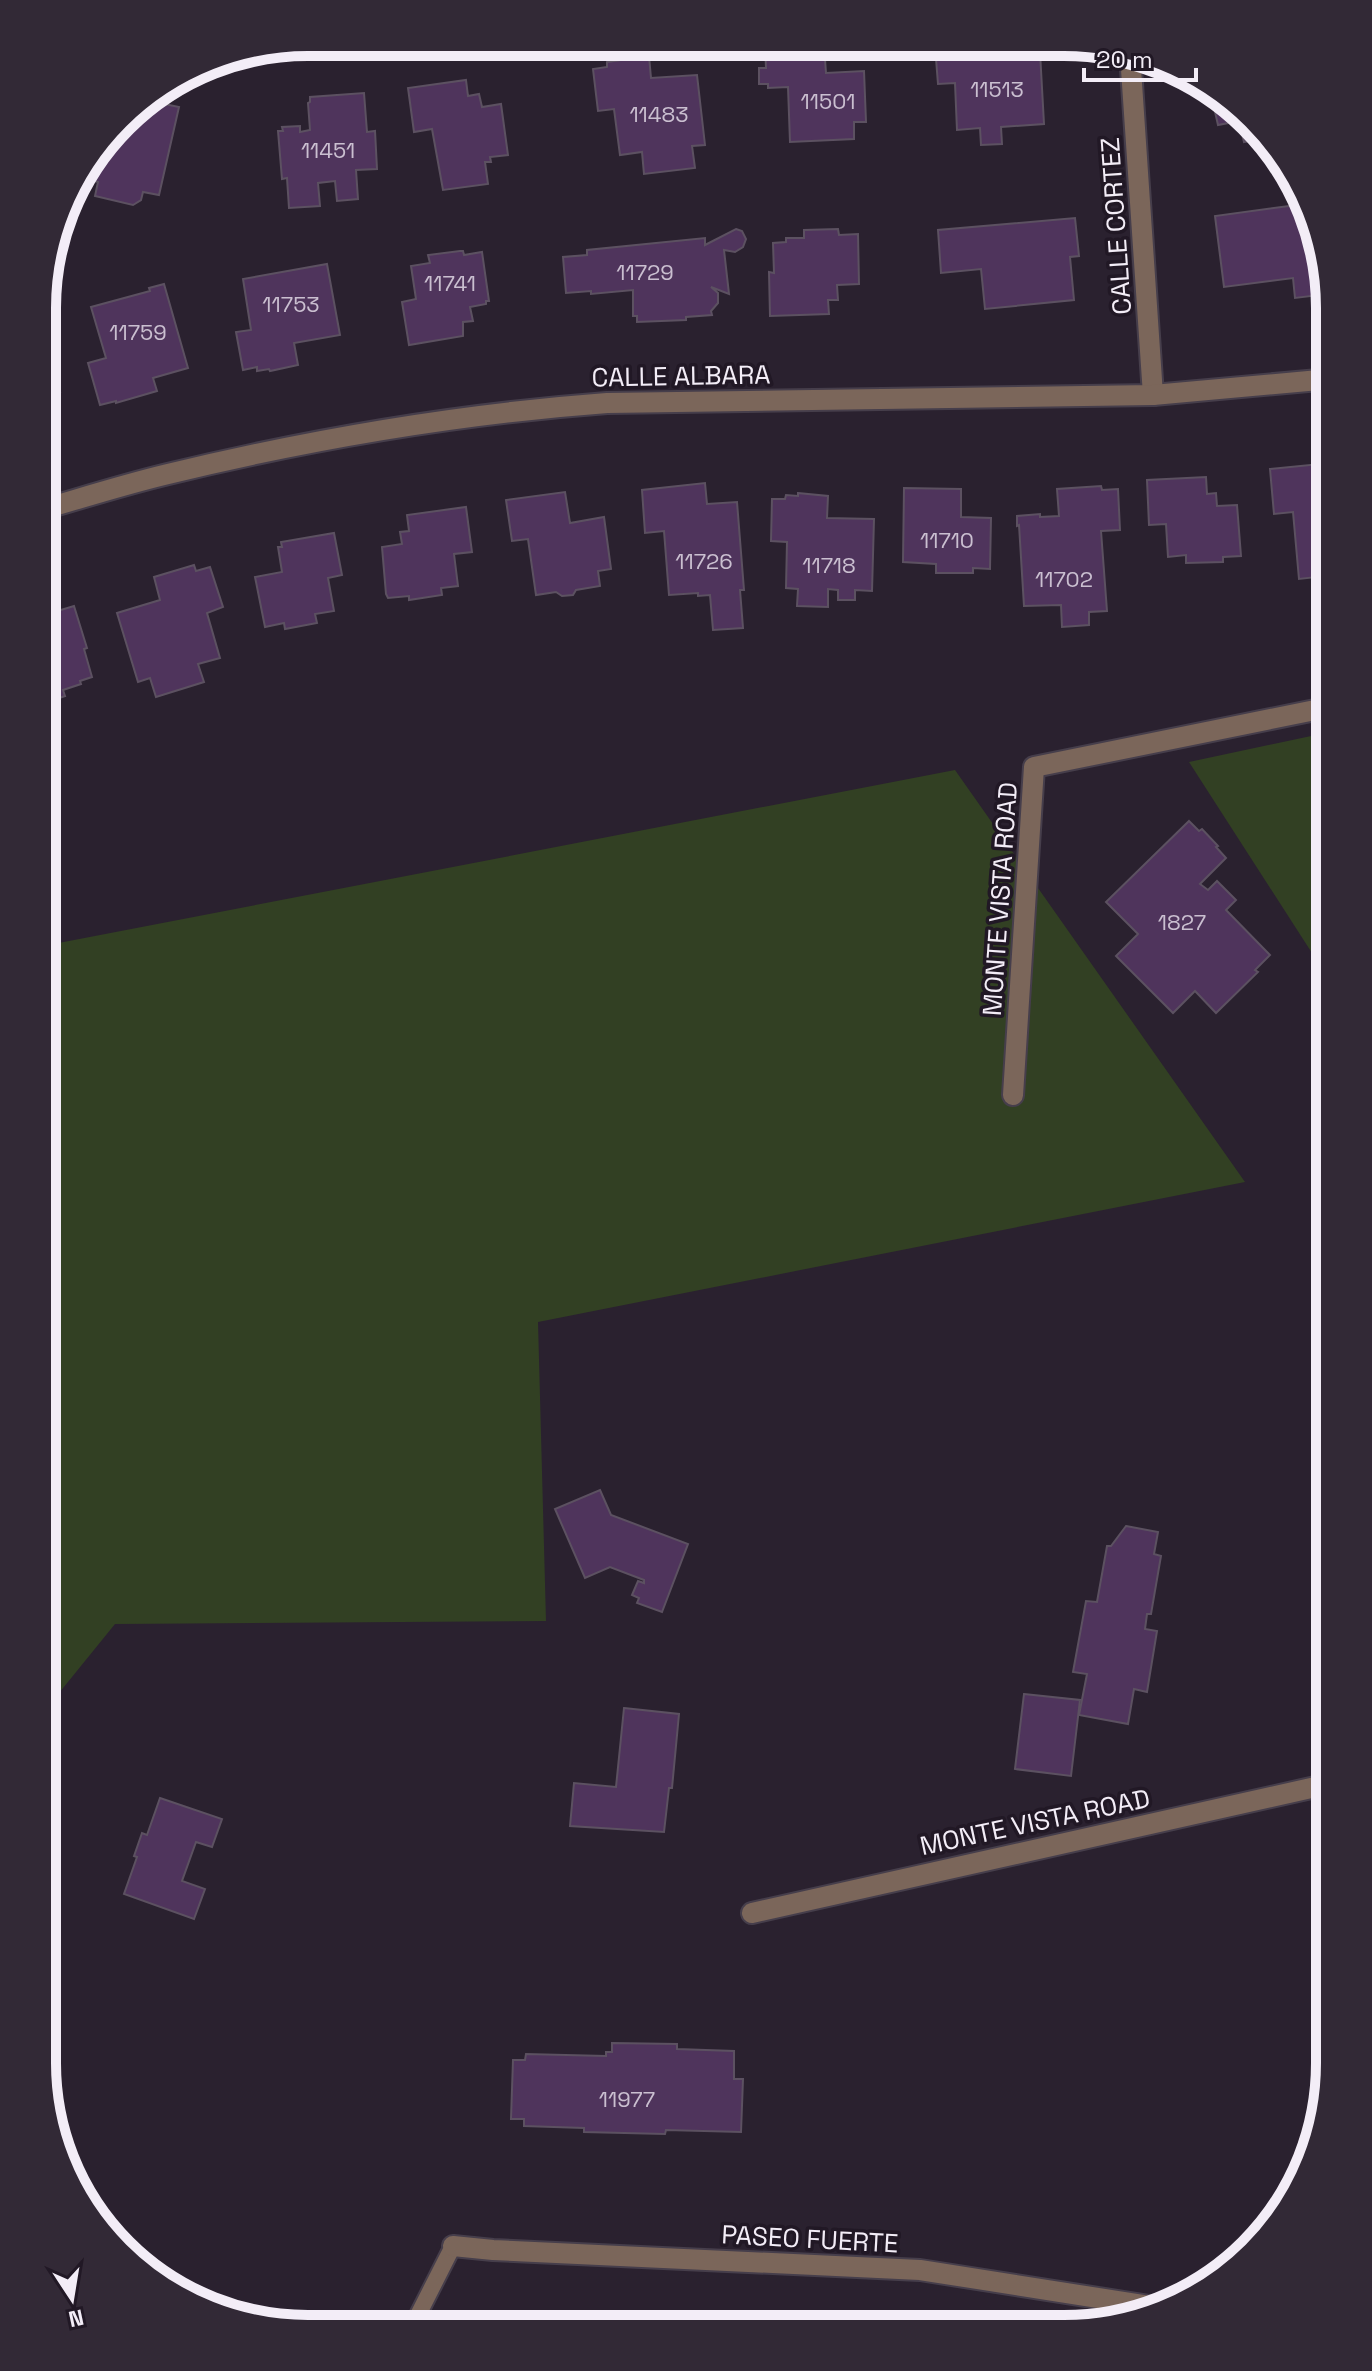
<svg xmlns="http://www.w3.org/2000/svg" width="1372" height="2371" font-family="'Space Grotesk',sans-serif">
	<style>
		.green { fill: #324023 }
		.building { fill: #4f345c; stroke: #5c5161; stroke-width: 2 }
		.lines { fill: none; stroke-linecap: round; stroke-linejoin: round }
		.lane-casing { stroke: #463e4b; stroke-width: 20 }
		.street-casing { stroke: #463e4b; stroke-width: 24 }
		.lane { stroke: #7b665a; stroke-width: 16 }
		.street { stroke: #7b665a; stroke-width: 20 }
		.labels { text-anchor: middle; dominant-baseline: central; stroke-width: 7; stroke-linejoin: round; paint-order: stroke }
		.number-label { font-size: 22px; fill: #cabfd0 }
		.street-label { font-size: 26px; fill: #f3edf7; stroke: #211825 }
		.rim { fill: none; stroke: #f3edf7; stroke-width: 10 }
	</style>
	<rect width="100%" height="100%" fill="#2a212f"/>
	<!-- green -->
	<g class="green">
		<path d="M1330,732V981L1189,762Z"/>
		<path d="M955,770L1245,1182L538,1322L546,1621L115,1624L42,1714L43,946Z"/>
	</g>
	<!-- building -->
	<g class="building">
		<path d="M765,45H824L826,73L864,71L866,122H854V139L790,142L788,87L768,88V84H759V68H766Z"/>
		<path d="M935,46H993V55H1031V53L1040,52L1044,124L1001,127L1002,144L981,145L980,128L957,130L955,83L938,84Z"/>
		<path d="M649,56L651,78L697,75L705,145L692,146L695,168L644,174L642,152L620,155L614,109L598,111L593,69L607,67V62Z"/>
		<path d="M466,80L468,96L479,94L482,107L501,104L508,155L490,157L491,162H485L488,184L443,190L432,129L414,132L408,88Z"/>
		<path d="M364,93L367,132L375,131L377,169L356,170L358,199L337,201L335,181L318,183L320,206L289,208L287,178L282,179L278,131H283L282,127L300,126V132L310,130L308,103L310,102V97Z"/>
		<path d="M1211,94L1239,108L1260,139L1244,142L1239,121L1218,125Z"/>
		<path d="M145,100L179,107L159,195L143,192L141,200L133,205L95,196L98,182L79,178L130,111L129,115L141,117Z"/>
		<path d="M1304,204L1316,222L1328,294L1295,298L1293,278L1224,287L1215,216Z"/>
		<path d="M1075,218L1079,256L1070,257L1074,300L985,309L981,269L941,273L938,230Z"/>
		<path d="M736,229L742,231L746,239L743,247L735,252L724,250L729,294L711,287L718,293V303L711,311L712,315L686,317V320L637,322V316H633V290L591,294V291L566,293L563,257L587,255V250L705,238V245Z"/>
		<path d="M838,229L839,235L858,234L859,284L837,285L838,300H828L829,314L770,316L769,272L774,273L773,243L786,242V238H804V230Z"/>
		<path d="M460,251H463L464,255L482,252L489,301H486V304L470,307L473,321L463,322V336L409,345L402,302L416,299L411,266L430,263L428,255Z"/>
		<path d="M327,264L340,335L294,343L298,365L270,371L269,369L257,371V367L243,370L236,332L251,330L243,279Z"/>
		<path d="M164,284L188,368L153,378L157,391L116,403V401L100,405L88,363L106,358L91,307L150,291L149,288Z"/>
		<path d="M44,344L60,392L44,397Z"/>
		<path d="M1330,463V597L1318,598L1316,577L1299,579L1293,512L1274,514L1270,469Z"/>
		<path d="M1206,477L1207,494L1216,493L1217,506L1237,505L1241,556L1223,557V562L1186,563V555L1168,557L1166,524L1149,525L1147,480Z"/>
		<path d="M705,483L707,504L737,502L744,590H740L743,628L713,630L710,595L698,596V593L669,595L664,531L645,533L642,490Z"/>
		<path d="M1101,486L1102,490L1118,489L1120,530L1101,531L1107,611L1089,612V625L1062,627L1061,605L1024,606L1019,525L1017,526V516L1040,514V517L1059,516L1057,489Z"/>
		<path d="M904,488L961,489V517L991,518L990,569L973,568V573H936V564L903,562Z"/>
		<path d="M565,492L570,523L604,517L611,569L598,571L600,586L576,590L573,595L562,596L556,592L536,595L528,539L512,541L506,500Z"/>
		<path d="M798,493L828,496L827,518L874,519L872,591L855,590V600H838V590L828,589V607L797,606L798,589L786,588L787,542L771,541L772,499H785L786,495L798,496Z"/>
		<path d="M466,507L472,552L454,554L458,586L441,588L442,595L409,600V596L388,598L386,594L382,547L402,544L400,532L409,531L407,515Z"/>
		<path d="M334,533L342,575L328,578L334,611L315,614L317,623L285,629L284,623L265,627L255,577L282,572L278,547H282L281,542Z"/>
		<path d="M194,565L196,571L210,567L223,607L207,613L220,658L198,664L204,682L156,697L150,678L138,682L117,613L160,600L154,577Z"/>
		<path d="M74,606L87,648L84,649L92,677L80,681L81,684L63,690L65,696L44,703V615Z"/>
		<path d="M1189,821L1199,831L1202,829L1218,846L1216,847L1226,858L1200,884L1208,890L1217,881L1236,900L1226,910L1270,955L1255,970L1258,972L1216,1013L1195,991L1173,1013L1116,956L1138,934L1106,902Z"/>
		<path d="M600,1490L611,1515L688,1544L662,1612L637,1603L639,1598L632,1595L638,1581L644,1583V1580L610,1567L585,1578L555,1509Z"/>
		<path d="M1126,1526L1158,1532L1154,1554L1161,1556L1151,1614H1147L1145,1629L1157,1631L1147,1692L1134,1689L1128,1724L1079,1715L1087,1674L1073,1672L1086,1601L1097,1602L1107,1546H1111Z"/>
		<path d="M1024,1694L1080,1700L1071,1776L1015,1769Z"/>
		<path d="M624,1708L679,1714L672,1788H669L664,1832L570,1826L574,1783L616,1787Z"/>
		<path d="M160,1798L222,1819L212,1847L196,1842L182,1881L205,1889L194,1919L124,1894L137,1857L134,1856L142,1833L147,1835Z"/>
		<path d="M612,2043L677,2044V2049L734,2051V2079H743L741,2132L666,2130L665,2134L584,2132V2128L524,2126V2119H511L513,2060H525L526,2054L606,2056V2052H612Z"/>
	</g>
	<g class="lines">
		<defs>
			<path id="lane" d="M412,2327L453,2246"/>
			<g id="street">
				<path d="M1130,54L1153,395"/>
				<path d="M44,509C85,497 126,484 168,474C312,439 459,414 607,403L1153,395L1330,379"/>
				<path d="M1013,1095L1034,767L1330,707"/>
				<path d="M752,1913L1329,1784"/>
				<path d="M453,2246L493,2250L920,2270L1162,2308"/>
			</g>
		</defs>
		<!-- lane casing -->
		<use href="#lane" class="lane-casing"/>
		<!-- street casing -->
		<use href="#street" class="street-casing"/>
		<!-- lane -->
		<use href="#lane" class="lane"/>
		<!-- street -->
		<use href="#street" class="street"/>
	</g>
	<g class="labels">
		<!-- number labels -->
		<g class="number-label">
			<text x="997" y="89">11513</text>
			<text x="828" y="101">11501</text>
			<text x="659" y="114">11483</text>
			<text x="328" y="150">11451</text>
			<text x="645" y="272">11729</text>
			<text x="450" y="283">11741</text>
			<text x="291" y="304">11753</text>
			<text x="138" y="332">11759</text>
			<text x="947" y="540">11710</text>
			<text x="704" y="561">11726</text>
			<text x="829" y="565">11718</text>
			<text x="1064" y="579">11702</text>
			<text x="1182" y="922">1827</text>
			<text x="627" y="2099">11977</text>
		</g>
		<!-- street labels -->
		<g class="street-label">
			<text transform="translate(1116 226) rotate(-94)">CALLE CORTEZ</text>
			<text transform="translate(681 376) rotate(-1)">CALLE ALBARA</text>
			<text transform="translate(1000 899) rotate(-86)">MONTE VISTA ROAD</text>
			<text transform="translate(1035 1822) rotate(-12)">MONTE VISTA ROAD</text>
			<text transform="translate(810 2239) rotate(3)">PASEO FUERTE</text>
		</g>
	</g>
	<!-- crop -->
	<path d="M0 0H1372V2371H0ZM308 56H1064A252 252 0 0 1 1316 308V2063A252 252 0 0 1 1064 2315H308A252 252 0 0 1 56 2063V308A252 252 0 0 1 308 56Z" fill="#322936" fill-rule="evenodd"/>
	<path class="rim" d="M308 56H1064A252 252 0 0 1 1316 308V2063A252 252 0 0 1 1064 2315H308A252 252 0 0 1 56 2063V308A252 252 0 0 1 308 56Z"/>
	<!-- north arrow -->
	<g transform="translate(72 2299) rotate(168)" stroke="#211825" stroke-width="6" paint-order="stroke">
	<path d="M0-6L14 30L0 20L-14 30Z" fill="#f3edf7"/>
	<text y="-12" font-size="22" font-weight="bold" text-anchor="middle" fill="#f3edf7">N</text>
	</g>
	<!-- scale -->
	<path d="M1084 68v12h112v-12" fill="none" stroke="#f3edf7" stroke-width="4"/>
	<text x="1096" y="68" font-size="24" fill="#f3edf7" stroke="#211825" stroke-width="6" paint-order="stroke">20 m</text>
</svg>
